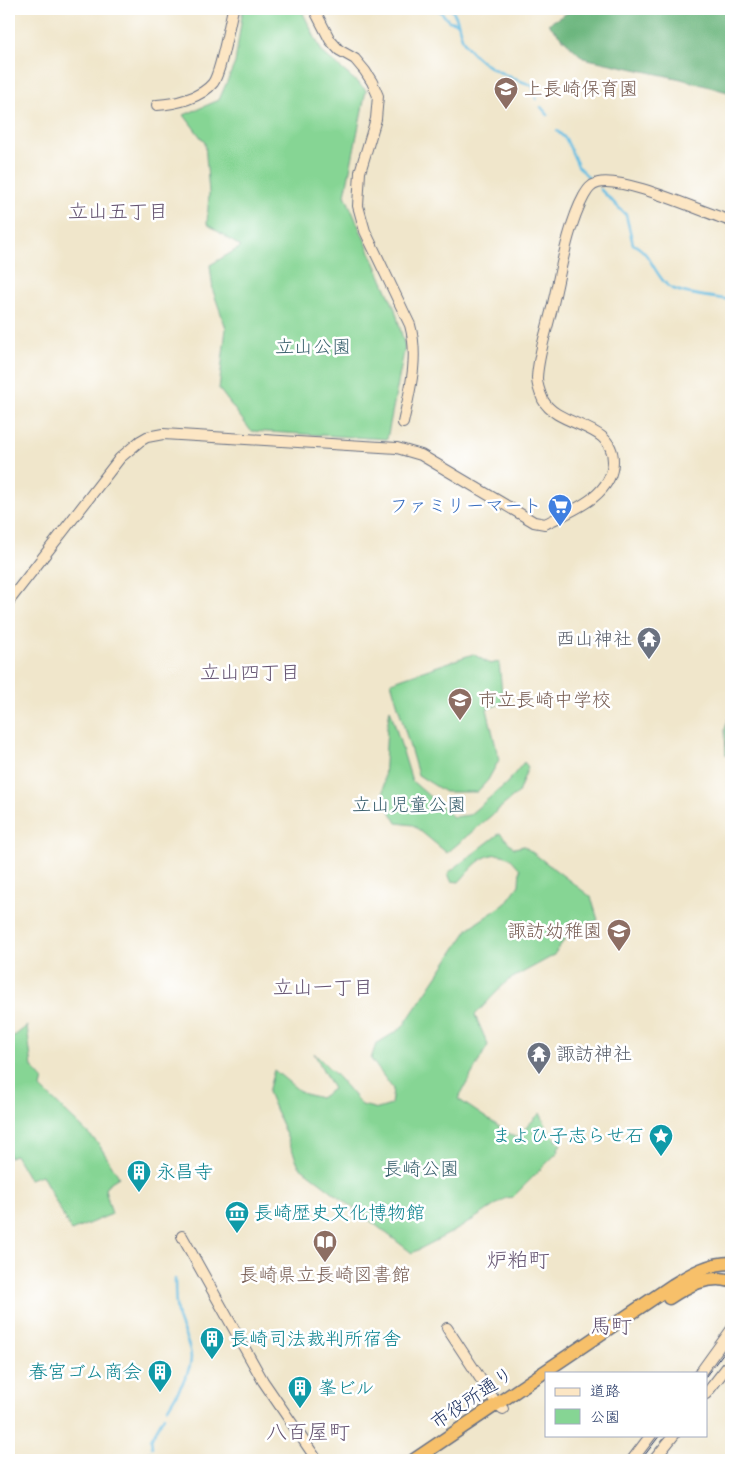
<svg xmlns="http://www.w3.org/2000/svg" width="740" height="1469" font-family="'Comic Neue','Klee One',sans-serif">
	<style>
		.green { fill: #86d594; stroke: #508279 }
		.forest { fill: #6cb67e; stroke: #44726e }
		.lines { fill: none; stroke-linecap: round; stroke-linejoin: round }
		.stream { stroke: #66bee3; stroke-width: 2.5 }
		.secondary-casing { stroke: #666f84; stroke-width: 12 }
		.highway-casing { stroke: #666f84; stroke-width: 15 }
		.secondary { stroke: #fce6c4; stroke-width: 10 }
		.highway { stroke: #f7c06b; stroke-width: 12 }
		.tram { stroke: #1b2f5e; stroke-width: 1 }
		.labels { text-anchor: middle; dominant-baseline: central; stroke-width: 5; stroke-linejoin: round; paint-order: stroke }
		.education-label { font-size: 19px; fill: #785e54; stroke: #fff; text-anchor: start }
		.park-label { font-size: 19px; fill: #3b616e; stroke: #fff }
		.shop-label { font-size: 19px; fill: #366cbe; stroke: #fff; text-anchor: end }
		.worship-label { font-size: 19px; fill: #5b616d; stroke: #fff; text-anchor: end }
		.culture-label { font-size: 19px; fill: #0d838f; stroke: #fff; text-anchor: start }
		.street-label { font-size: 19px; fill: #1b2f5e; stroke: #fff }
		.neighbourhood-label { font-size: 20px; fill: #665572; stroke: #fff }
		.quarter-label { font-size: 21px; fill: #665572; stroke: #fff }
	</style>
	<rect width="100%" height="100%" fill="#fff"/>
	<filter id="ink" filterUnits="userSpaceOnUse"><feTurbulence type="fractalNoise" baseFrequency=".02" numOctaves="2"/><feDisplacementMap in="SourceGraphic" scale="10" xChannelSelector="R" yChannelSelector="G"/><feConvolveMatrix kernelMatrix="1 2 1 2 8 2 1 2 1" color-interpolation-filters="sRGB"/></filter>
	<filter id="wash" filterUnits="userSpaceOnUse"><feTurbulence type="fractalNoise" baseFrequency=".0096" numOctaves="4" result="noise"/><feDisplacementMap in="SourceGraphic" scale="20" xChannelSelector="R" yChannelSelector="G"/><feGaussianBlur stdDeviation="1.12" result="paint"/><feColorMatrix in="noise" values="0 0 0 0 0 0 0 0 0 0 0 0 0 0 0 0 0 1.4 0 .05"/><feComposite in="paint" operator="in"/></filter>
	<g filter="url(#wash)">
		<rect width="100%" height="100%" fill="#f0e6cb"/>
		<!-- green -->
		<g class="green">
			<path d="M243,9H301L322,52L366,90L345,195L395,309L405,347L387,439L251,431L219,389L226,328L213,291L210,265L241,247L207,224L209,193L205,143L184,115L219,100L235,63Z"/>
			<path d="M473,654L490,664L499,662L503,703L487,709L499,760L488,780L477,792H445L418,775L391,682Z"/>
			<path d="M731,708V758L726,755L725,730Z"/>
			<path d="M390,709L412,781L453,817L469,815L506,784L524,762L528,767L518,793L447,853L413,825L397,823L383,799L387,727Z"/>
			<path d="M500,833L514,848L524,846L591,897L598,920L567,936L553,956L507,981L475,1015L488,1045L458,1099L516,1138L540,1113L548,1130L561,1145L558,1148L559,1151L513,1197L506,1198L460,1228L412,1253L299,1166L268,1092L274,1070L302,1093L320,1098L333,1089L314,1053L338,1077L362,1105L378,1109L391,1105L393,1089L371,1059L376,1044L402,1028L469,928L505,904L519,885L520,869C516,865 512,859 508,857C486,847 472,868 459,882L451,881L448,873Z"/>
			<path d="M27,1026L32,1067L43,1079L41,1088L98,1143L119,1177L108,1184L105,1189L112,1214L71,1231L42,1175L29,1179L15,1155L9,1157V1040Z"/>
		</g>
		<!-- forest -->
		<path class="forest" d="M574,9H731V93L681,79L583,58L548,24Z"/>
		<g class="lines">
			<!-- stream -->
			<g class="stream">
				<path d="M438,9L449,21L458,23"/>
				<path d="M451,9C460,18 458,31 464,42C480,68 506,75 533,86L536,99"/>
				<path d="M541,107L548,115"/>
				<path d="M557,131L566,139L578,166L591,180"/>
				<path d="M600,189L626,215L633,244C651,253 653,272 667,285C676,294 717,298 731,300"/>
				<path d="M168,1408C176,1394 190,1375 191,1358C191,1344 182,1332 178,1318C175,1305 175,1292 175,1279"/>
				<path d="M152,1447L151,1439L164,1416"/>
				<path d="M143,1460L150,1452"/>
			</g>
		</g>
	</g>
	<g filter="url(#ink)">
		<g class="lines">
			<defs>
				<g id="secondary">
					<path d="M314,9L330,40L339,50L355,59L365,71L372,82L378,96L376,119L360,172L358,206L365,231L410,325C419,358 410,390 403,423"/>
					<path d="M157,105C175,104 201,98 213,83C221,72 229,25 233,9"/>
					<path d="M9,601L120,458L140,441L147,437L163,434L397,448L421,455L534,522L545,524C571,511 613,496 613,461C613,422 558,428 543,400C540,393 537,386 537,378C538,356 546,333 551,312C560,276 567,227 584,196C588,189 591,185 598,183C624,176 702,212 731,221"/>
					<path d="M182,1236L263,1381L317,1460"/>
					<path d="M447,1328L497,1404L503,1409"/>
					<path d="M700,1373L731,1330"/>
					<path d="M706,1394L731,1362"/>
					<path d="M632,1460L651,1435"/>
					<path d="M654,1460L674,1435"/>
				</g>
				<g id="highway">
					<path d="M669,1298C687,1286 708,1274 731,1281"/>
					<path d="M414,1460L673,1285C691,1274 710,1263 731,1263"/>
				</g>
			</defs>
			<!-- secondary casing -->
			<use href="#secondary" class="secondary-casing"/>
			<!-- highway casing -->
			<use href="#highway" class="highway-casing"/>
			<!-- secondary -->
			<use href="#secondary" class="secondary"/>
			<!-- highway -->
			<use href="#highway" class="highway"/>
			<!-- tram -->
			<g class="tram">
				<path d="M706,1376L731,1343"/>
				<path d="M641,1460L660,1435"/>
			</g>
		</g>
	</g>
	<!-- icons -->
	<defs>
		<symbol id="school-pin" viewBox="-11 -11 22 30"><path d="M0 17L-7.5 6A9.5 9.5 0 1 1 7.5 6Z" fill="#8d6e63" stroke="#fff"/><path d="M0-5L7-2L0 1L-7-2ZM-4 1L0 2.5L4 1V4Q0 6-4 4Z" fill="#fff"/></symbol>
		<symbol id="supermarket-pin" viewBox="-11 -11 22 30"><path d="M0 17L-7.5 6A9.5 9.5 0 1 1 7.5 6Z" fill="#3f7fe0" stroke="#fff"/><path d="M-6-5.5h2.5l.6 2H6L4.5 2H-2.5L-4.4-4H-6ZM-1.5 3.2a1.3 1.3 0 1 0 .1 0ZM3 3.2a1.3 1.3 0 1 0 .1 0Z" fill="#fff"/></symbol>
		<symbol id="temple-pin" viewBox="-11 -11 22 30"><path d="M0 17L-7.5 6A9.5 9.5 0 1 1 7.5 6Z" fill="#6b7280" stroke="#fff"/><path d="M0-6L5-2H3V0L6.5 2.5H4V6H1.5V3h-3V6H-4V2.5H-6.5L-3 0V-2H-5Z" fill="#fff"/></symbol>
		<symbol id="sight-pin" viewBox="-11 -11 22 30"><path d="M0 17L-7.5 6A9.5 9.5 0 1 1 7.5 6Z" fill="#0f9aa8" stroke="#fff"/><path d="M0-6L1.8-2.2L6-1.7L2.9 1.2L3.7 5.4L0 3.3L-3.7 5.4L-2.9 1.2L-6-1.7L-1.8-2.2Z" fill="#fff"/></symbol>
		<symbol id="building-pin" viewBox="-11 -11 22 30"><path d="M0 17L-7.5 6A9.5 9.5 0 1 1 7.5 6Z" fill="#0f9aa8" stroke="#fff"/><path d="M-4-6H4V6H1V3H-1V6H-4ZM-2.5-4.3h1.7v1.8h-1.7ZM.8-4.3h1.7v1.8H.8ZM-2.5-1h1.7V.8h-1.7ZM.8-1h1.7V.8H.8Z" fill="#fff"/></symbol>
		<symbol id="museum-pin" viewBox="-11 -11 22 30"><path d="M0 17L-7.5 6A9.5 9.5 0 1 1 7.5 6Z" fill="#0f9aa8" stroke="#fff"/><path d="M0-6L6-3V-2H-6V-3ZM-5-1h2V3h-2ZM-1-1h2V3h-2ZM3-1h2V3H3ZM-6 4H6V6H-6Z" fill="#fff"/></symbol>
		<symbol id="library-pin" viewBox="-11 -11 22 30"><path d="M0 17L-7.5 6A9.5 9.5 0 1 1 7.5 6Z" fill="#8d6e63" stroke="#fff"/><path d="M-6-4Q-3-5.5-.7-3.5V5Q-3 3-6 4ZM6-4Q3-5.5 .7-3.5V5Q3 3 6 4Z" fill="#fff"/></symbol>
	</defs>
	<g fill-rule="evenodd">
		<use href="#school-pin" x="492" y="75" width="28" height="38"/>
		<use href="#supermarket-pin" x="546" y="492" width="28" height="38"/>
		<use href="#temple-pin" x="635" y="625" width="28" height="38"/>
		<use href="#school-pin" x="446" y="686" width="28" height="38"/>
		<use href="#school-pin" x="605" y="917" width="28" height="38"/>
		<use href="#temple-pin" x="525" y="1040" width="28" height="38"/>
		<use href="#sight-pin" x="647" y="1122" width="28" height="38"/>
		<use href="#building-pin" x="125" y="1158" width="28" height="38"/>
		<use href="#museum-pin" x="223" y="1199" width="28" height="38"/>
		<use href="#library-pin" x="311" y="1228" width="28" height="38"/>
		<use href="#building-pin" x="198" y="1325" width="28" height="38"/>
		<use href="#building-pin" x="146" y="1358" width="28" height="38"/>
		<use href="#building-pin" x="286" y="1374" width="28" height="38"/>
	</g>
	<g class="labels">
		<!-- education labels -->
		<g class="education-label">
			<text x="524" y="89">上長崎保育園</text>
			<text x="478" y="700">市立長崎中学校</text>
			<text x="602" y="931" text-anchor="end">諏訪幼稚園</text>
			<text x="325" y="1275" text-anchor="middle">長崎県立長崎図書館</text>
		</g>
		<!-- park labels -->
		<g class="park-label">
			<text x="313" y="347">立山公園</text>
			<text x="409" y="805">立山児童公園</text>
			<text x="421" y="1169">長崎公園</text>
		</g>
		<!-- shop labels -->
		<g class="shop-label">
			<text x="542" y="506">ファミリーマート</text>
		</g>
		<!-- worship labels -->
		<g class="worship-label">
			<text x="632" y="639">西山神社</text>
			<text x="556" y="1054" text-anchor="start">諏訪神社</text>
		</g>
		<!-- culture labels -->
		<g class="culture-label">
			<text x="644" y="1136" text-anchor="end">まよひ子志らせ石</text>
			<text x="156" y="1172">永昌寺</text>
			<text x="254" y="1213">長崎歴史文化博物館</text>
			<text x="230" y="1339">長崎司法裁判所宿舎</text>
			<text x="142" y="1372" text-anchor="end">春宮ゴム商会</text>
			<text x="318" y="1388">峯ビル</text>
		</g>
		<!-- street labels -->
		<g class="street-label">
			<text transform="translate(472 1398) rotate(-34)">市役所通り</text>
		</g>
		<!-- neighbourhood labels -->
		<g class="neighbourhood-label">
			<text x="118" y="211">立山五丁目</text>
			<text x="250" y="672">立山四丁目</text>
			<text x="323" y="987">立山一丁目</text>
		</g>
		<!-- quarter labels -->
		<g class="quarter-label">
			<text x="518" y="1260">炉粕町</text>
			<text x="611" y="1326">馬町</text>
			<text x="308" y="1432">八百屋町</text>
		</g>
	</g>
	<!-- margin -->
	<rect width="740" height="1469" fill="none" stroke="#fff" stroke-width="30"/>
	<!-- legend -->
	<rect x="545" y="1372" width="162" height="65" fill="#ffffff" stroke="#a4acbf"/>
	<rect x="555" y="1388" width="25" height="8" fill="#fce6c4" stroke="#a4acbf"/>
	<text x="590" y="1396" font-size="15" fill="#1b2f5e">道路</text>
	<rect x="555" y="1409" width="25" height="15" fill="#86d594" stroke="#a4acbf"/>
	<text x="590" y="1422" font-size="15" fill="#1b2f5e">公園</text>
</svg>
